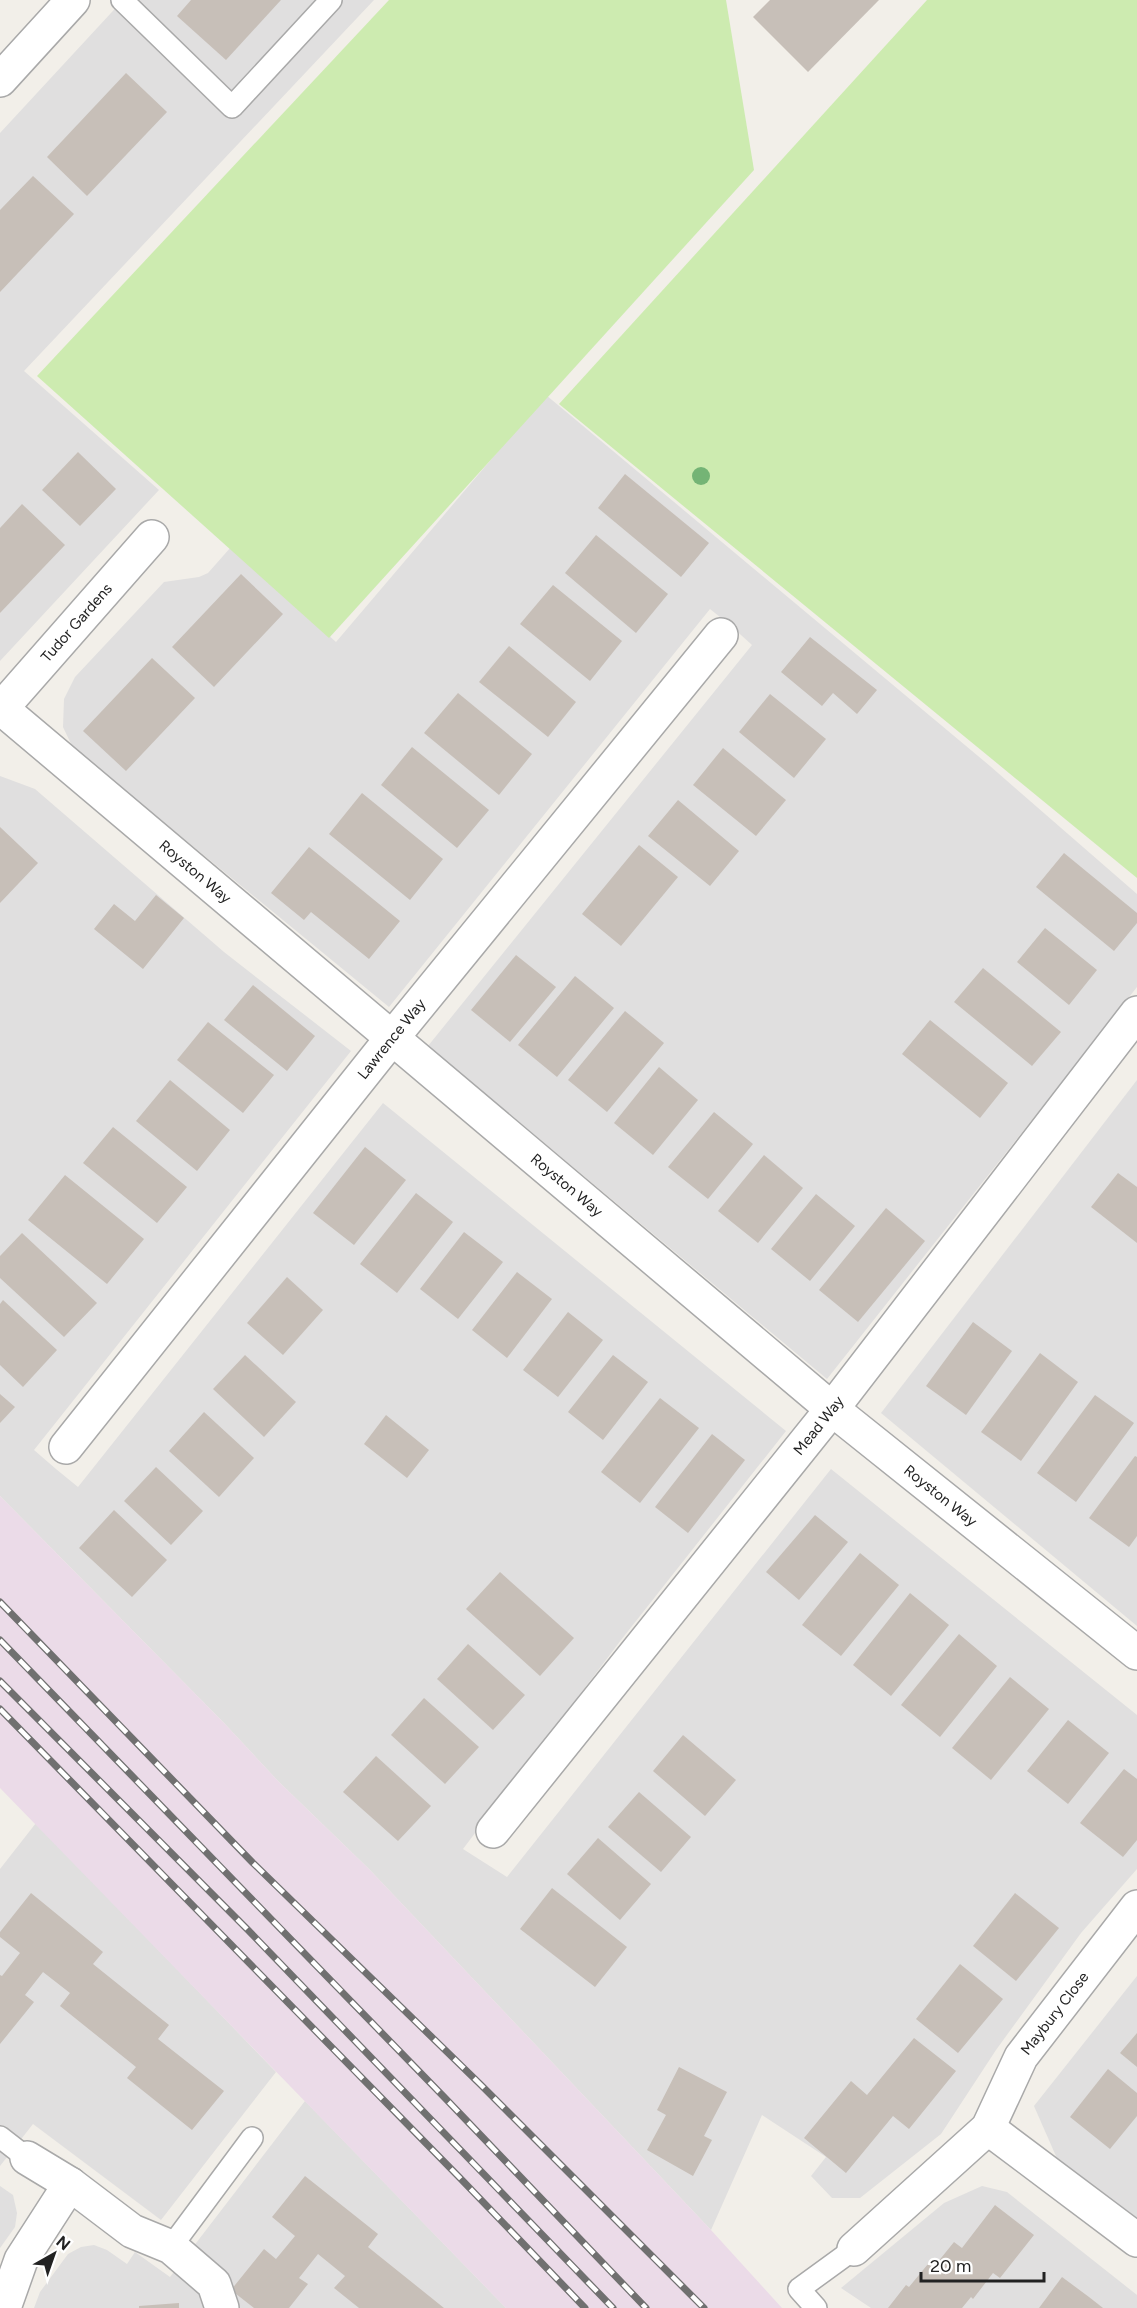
<svg xmlns="http://www.w3.org/2000/svg" width="1137" height="2308" font-family="Figtree,sans-serif">
	<style>
		.residential { fill: #e0dfdf }
		.industrial { fill: #ebdbe8 }
		.grass { fill: #cdebb0 }
		.building { fill: #c7bfb8 }
		.lines { fill: none; stroke-linecap: round; stroke-linejoin: round }
		.service-casing { stroke: #a9a9a9; stroke-width: 24 }
		.minor-casing { stroke: #a9a9a9; stroke-width: 36 }
		.service { stroke: #fff; stroke-width: 21 }
		.minor { stroke: #fff; stroke-width: 33 }
		.rail-casing { stroke: #707070; stroke-width: 7 }
		.rail { stroke: #fff; stroke-width: 4.5; stroke-dasharray: 14; stroke-linecap: butt }
		.tree { fill: #74b475 }
		.labels { text-anchor: middle; dominant-baseline: central; stroke-width: 5; stroke-linejoin: round; paint-order: stroke }
		.street-label { font-size: 15px; fill: #222; stroke: #fff }
	</style>
	<rect width="100%" height="100%" fill="#f2efe9"/>
	<!-- residential -->
	<g class="residential">
		<path d="M123,0H374L24,371L159,490L0,661V133Z"/>
		<path d="M546,395L990,766L1137,894V987L827,1379L428,1046L752,645L730,625L710,609L389,1007L73,748L63,727L64,699L75,677L164,582L199,577L208,573L231,547L336,642Z"/>
		<path d="M0,776L35,789L224,952L351,1051L34,1450L56,1469L78,1487L383,1103L786,1431L621,1640L463,1849L507,1877L831,1469L1137,1715V1869L1081,1933L996,2050L941,2134L860,2198H832L811,2176L826,2157L762,2115L711,2230L369,1869L278,1781L224,1723L0,1496Z"/>
		<path d="M1137,1080V1626L881,1413Z"/>
		<path d="M36,1823L276,2072L161,2220L33,2124L0,2166V1869Z"/>
		<path d="M1137,1976V2227L1059,2163L1034,2106Z"/>
		<path d="M305,2101L506,2308H34L40,2292L68,2254L81,2247L94,2245L107,2250L127,2264L135,2252L170,2277Z"/>
		<path d="M0,2186L13,2195L17,2213L15,2227L0,2248Z"/>
		<path d="M982,2186L1007,2192L1137,2295V2308H871L841,2288L944,2203Z"/>
	</g>
	<!-- industrial -->
	<path class="industrial" d="M0,1496L224,1723L278,1781L369,1869L711,2230L782,2308H506L0,1788Z"/>
	<!-- grass -->
	<g class="grass">
		<path d="M389,0H726L754,170L329,638L37,376Z"/>
		<path d="M927,0H1137V878L559,404Z"/>
	</g>
	<!-- building -->
	<g class="building">
		<path d="M191,0H281L226,60L177,16Z"/>
		<path d="M770,0H879L808,72L753,17Z"/>
		<path d="M126,73L167,112L87,196L47,157Z"/>
		<path d="M33,176L74,214L0,292V210Z"/>
		<path d="M78,452L116,489L80,526L42,490Z"/>
		<path d="M625,474L709,543L681,577L598,508Z"/>
		<path d="M22,504L65,545L0,613V528Z"/>
		<path d="M596,535L668,594L636,633L565,573Z"/>
		<path d="M241,574L283,614L214,687L172,647Z"/>
		<path d="M553,585L622,641L590,681L520,624Z"/>
		<path d="M810,637L877,690L857,714L833,693L822,706L781,672Z"/>
		<path d="M509,646L576,702L548,737L479,682Z"/>
		<path d="M152,658L195,698L126,771L83,731Z"/>
		<path d="M458,693L532,754L499,795L424,733Z"/>
		<path d="M770,694L826,739L794,778L739,732Z"/>
		<path d="M412,747L489,810L457,848L381,785Z"/>
		<path d="M723,748L786,800L756,836L693,785Z"/>
		<path d="M362,793L443,859L410,900L329,834Z"/>
		<path d="M678,800L739,851L710,886L648,836Z"/>
		<path d="M0,827L38,863L0,903Z"/>
		<path d="M639,845L678,877L621,946L582,914Z"/>
		<path d="M309,847L400,921L369,959L311,912L304,920L271,893Z"/>
		<path d="M1064,853L1137,913V923L1114,951L1036,887Z"/>
		<path d="M156,895L184,918L143,969L94,929L114,904L135,921Z"/>
		<path d="M1045,928L1097,970L1069,1005L1017,962Z"/>
		<path d="M516,955L556,987L510,1042L471,1010Z"/>
		<path d="M983,968L1061,1032L1032,1066L954,1002Z"/>
		<path d="M575,976L614,1008L557,1077L518,1045Z"/>
		<path d="M253,985L315,1036L287,1071L224,1020Z"/>
		<path d="M625,1011L664,1043L607,1112L568,1080Z"/>
		<path d="M930,1020L1008,1083L980,1118L902,1054Z"/>
		<path d="M208,1022L274,1075L243,1113L177,1060Z"/>
		<path d="M659,1067L698,1100L653,1155L614,1123Z"/>
		<path d="M170,1080L230,1130L197,1171L136,1121Z"/>
		<path d="M714,1112L753,1144L708,1199L668,1167Z"/>
		<path d="M113,1127L187,1187L157,1223L83,1163Z"/>
		<path d="M365,1147L406,1180L354,1245L313,1213Z"/>
		<path d="M764,1155L803,1188L758,1243L718,1211Z"/>
		<path d="M1118,1173L1137,1187V1243L1091,1207Z"/>
		<path d="M65,1175L144,1239L107,1284L28,1220Z"/>
		<path d="M416,1193L453,1222L397,1293L360,1264Z"/>
		<path d="M816,1194L855,1226L810,1281L771,1249Z"/>
		<path d="M886,1208L925,1241L858,1322L819,1290Z"/>
		<path d="M464,1232L503,1262L458,1319L420,1289Z"/>
		<path d="M22,1233L97,1303L64,1337L0,1278V1256Z"/>
		<path d="M517,1272L552,1299L507,1358L472,1330Z"/>
		<path d="M287,1277L323,1310L283,1355L247,1323Z"/>
		<path d="M3,1300L57,1350L23,1387L0,1365V1304Z"/>
		<path d="M568,1312L603,1340L558,1397L523,1370Z"/>
		<path d="M973,1322L1012,1351L966,1415L926,1386Z"/>
		<path d="M1040,1353L1078,1382L1021,1461L981,1432Z"/>
		<path d="M245,1355L296,1402L264,1437L213,1389Z"/>
		<path d="M613,1355L648,1382L603,1440L568,1412Z"/>
		<path d="M0,1394L15,1407L0,1423Z"/>
		<path d="M1095,1395L1134,1423L1076,1502L1037,1473Z"/>
		<path d="M660,1398L699,1428L640,1503L601,1472Z"/>
		<path d="M204,1412L254,1458L219,1497L169,1451Z"/>
		<path d="M386,1415L429,1450L407,1478L364,1444Z"/>
		<path d="M712,1434L745,1460L688,1533L655,1507Z"/>
		<path d="M1135,1456L1137,1457V1536L1129,1547L1089,1518Z"/>
		<path d="M156,1467L203,1511L171,1545L124,1501Z"/>
		<path d="M114,1510L167,1560L132,1597L79,1548Z"/>
		<path d="M815,1515L848,1542L799,1600L766,1572Z"/>
		<path d="M860,1553L899,1585L841,1656L802,1625Z"/>
		<path d="M500,1572L574,1638L540,1676L466,1609Z"/>
		<path d="M910,1593L949,1625L891,1696L853,1665Z"/>
		<path d="M959,1634L997,1666L940,1737L901,1705Z"/>
		<path d="M468,1644L525,1695L493,1730L437,1679Z"/>
		<path d="M1010,1677L1049,1709L991,1780L952,1748Z"/>
		<path d="M424,1698L479,1747L445,1784L391,1735Z"/>
		<path d="M1068,1720L1109,1753L1068,1804L1027,1771Z"/>
		<path d="M683,1735L736,1780L705,1816L653,1771Z"/>
		<path d="M376,1756L431,1806L398,1841L343,1792Z"/>
		<path d="M1124,1769L1137,1779V1840L1123,1857L1080,1823Z"/>
		<path d="M639,1792L691,1837L661,1872L608,1827Z"/>
		<path d="M598,1838L651,1884L620,1920L567,1874Z"/>
		<path d="M552,1888L627,1947L595,1987L520,1929Z"/>
		<path d="M31,1893L103,1952L93,1964L169,2025L158,2039L224,2091L192,2130L127,2078L136,2067L60,2006L70,1993L43,1972L25,1995L34,2002L0,2044V1975L2,1976L20,1953L0,1937V1932Z"/>
		<path d="M1015,1893L1059,1928L1016,1981L973,1946Z"/>
		<path d="M960,1964L1003,1999L958,2053L916,2019Z"/>
		<path d="M1137,2033V2067L1120,2053Z"/>
		<path d="M914,2038L956,2071L909,2129L893,2116L846,2173L804,2138L851,2081L867,2095Z"/>
		<path d="M679,2067L727,2092L704,2136L712,2140L693,2176L647,2150L666,2115L657,2110Z"/>
		<path d="M1108,2069L1137,2093V2116L1110,2149L1070,2117Z"/>
		<path d="M305,2176L378,2234L368,2247L444,2308H359L334,2288L345,2276L318,2254L299,2278L308,2284L289,2308H254L231,2290L264,2249L276,2259L295,2236L272,2217Z"/>
		<path d="M995,2205L1034,2235L1000,2278L993,2273L973,2299L971,2297L962,2308H888L906,2285L909,2287L928,2264L933,2268L954,2242L962,2248Z"/>
		<path d="M1062,2277L1089,2297L1103,2308H1039Z"/>
		<path d="M179,2303V2308H139V2306Z"/>
	</g>
	<g class="lines">
		<defs>
			<g id="service">
				<path d="M122,0L232,107L331,0"/>
				<path d="M0,2137L27,2158"/>
				<path d="M171,2247L252,2138"/>
				<path d="M816,2308L799,2289L854,2249"/>
			</g>
			<g id="minor">
				<path d="M0,80L73,0"/>
				<path id="s1" d="M1,708L832,1409L1137,1653"/>
				<path id="s2" d="M0,710L152,537"/>
				<path id="s3" d="M66,1447L392,1038L721,635"/>
				<path id="s4" d="M493,1831L832,1409L1137,1013"/>
				<path d="M988,2128L1137,2240"/>
				<path d="M27,2158L70,2184L132,2231L171,2247L214,2284L222,2308"/>
				<path id="s5" d="M854,2249L988,2128L1021,2057L1137,1907"/>
				<path d="M4,2308L21,2260L70,2184"/>
			</g>
		</defs>
		<!-- service casing -->
		<use href="#service" class="service-casing"/>
		<!-- minor casing -->
		<use href="#minor" class="minor-casing"/>
		<!-- service -->
		<use href="#service" class="service"/>
		<!-- minor -->
		<use href="#minor" class="minor"/>
		<defs>
			<g id="rail">
				<path d="M0,1602L253,1863L480,2084L704,2308"/>
				<path d="M0,1640L445,2098L646,2308"/>
				<path d="M0,1681L248,1930L613,2308"/>
				<path d="M0,1709L460,2178L585,2308"/>
			</g>
		</defs>
		<!-- rail casing -->
		<use href="#rail" class="rail-casing"/>
		<!-- rail -->
		<use href="#rail" class="rail"/>
	</g>
	<!-- trees -->
	<circle class="tree" cx="701" cy="476" r="9"/>
	<g class="labels">
		<!-- street labels -->
		<g class="street-label">
			<text stroke="none"><textPath href="#s2" startOffset="116">Tudor Gardens</textPath></text>
			<text stroke="none"><textPath href="#s1" startOffset="254">Royston Way</textPath></text>
			<text stroke="none"><textPath href="#s3" startOffset="522">Lawrence Way</textPath></text>
			<text stroke="none"><textPath href="#s1" startOffset="740">Royston Way</textPath></text>
			<text stroke="none"><textPath href="#s4" startOffset="520">Mead Way</textPath></text>
			<text stroke="none"><textPath href="#s1" startOffset="1226">Royston Way</textPath></text>
			<text stroke="none"><textPath href="#s5" startOffset="314">Maybury Close</textPath></text>
		</g>
	</g>
	<!-- north arrow -->
	<g transform="translate(54 2254) rotate(40)" stroke="#ffffff" stroke-width="4.5" paint-order="stroke">
	<path d="M0-4.5L10 22L0 15L-10 22Z" fill="#222222"/>
	<text y="-9" font-size="16" font-weight="bold" text-anchor="middle" fill="#222222">N</text>
	</g>
	<!-- scale -->
	<path d="M921 2272v9h123v-9" fill="none" stroke="#222222" stroke-width="3"/>
	<text x="930" y="2272" font-size="18" fill="#222222" stroke="#ffffff" stroke-width="4.5" paint-order="stroke">20 m</text>
</svg>
